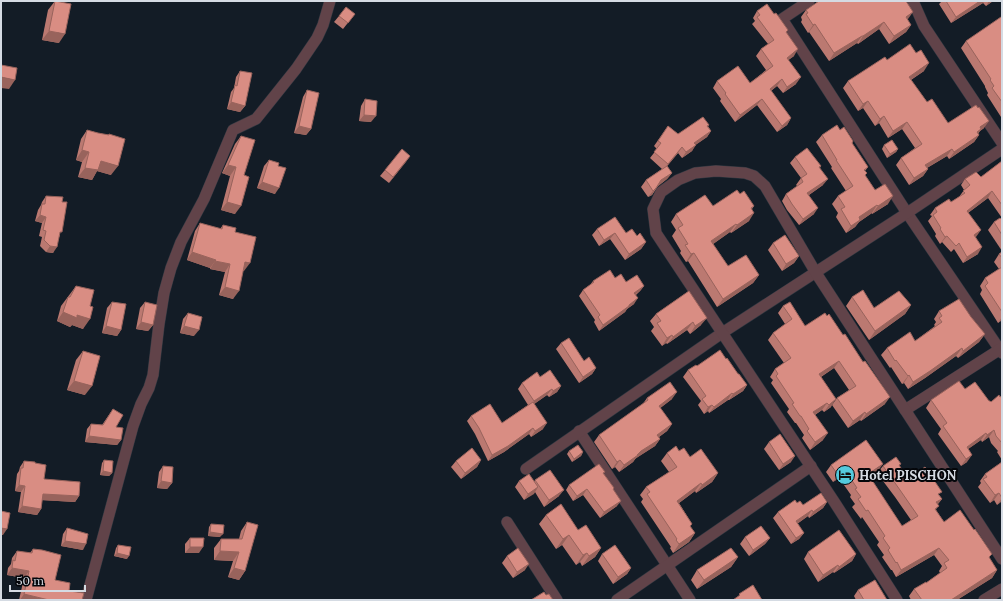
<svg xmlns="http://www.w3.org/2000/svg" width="1003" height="601" font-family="Lora,serif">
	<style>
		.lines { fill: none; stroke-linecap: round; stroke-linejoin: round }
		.minor-casing { stroke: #2e3740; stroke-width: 12 }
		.minor { stroke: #614349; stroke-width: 11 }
		.wall { fill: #bb7971 }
		.shaded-wall { fill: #98635c }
		.building { fill: #d98d83; stroke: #98635c }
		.labels { text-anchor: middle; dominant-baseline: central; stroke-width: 4; stroke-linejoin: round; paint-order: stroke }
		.poi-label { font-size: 13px; font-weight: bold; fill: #d5dbe3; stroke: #04060a; text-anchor: start }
	</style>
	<rect width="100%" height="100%" fill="#131c26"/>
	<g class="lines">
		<defs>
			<g id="minor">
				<path d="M809,1L782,19L907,213L1002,353"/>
				<path d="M913,1L924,26L1002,143"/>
				<path d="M905,410L1002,348"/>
				<path d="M579,431L690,600"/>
				<path d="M526,469L722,333L907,213L1002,149"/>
				<path d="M507,522L557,600"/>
				<path d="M86,600L133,426L141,404L149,388L153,375L159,324L164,293L171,268L181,242L204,199L233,130L256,119L296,69L317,38L323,25L330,1"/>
				<path d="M617,600L811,466"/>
				<path d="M897,600L835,503L656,233L653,209L661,192L678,180L695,173L716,171L745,173L754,176L765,186L816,273L1002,559"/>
				<path d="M984,600L1002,589"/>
			</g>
		</defs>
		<!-- minor casing -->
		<use href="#minor" class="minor-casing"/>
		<!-- minor -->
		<use href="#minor" class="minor"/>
	</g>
	<!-- wall -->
	<g class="wall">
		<path d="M55,1L59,43L42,40L48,10Z"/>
		<path d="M942,1H993L986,6L983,3L951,23L939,4Z"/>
		<path d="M806,10L908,19L907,20L911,25L906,32L889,44L879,29L858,44L857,43L829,61L809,32L808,33L801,22L802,20L801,17Z"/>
		<path d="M757,11L787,33L794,56L788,60L796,84L783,93L777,86L771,91L791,118L787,125L777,132L757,105L735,122L720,101L721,99L713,88L717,81L750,83L766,70L756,56L761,49L768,44L752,24L755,21L753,18Z"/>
		<path d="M355,14L343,29L334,22L339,16Z"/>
		<path d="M1002,19V116L1001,117L987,95L988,93L985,87V86L961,48L966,41Z"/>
		<path d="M887,60L924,71L911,80L927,102L948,123L984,128L980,131L978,134L979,135L974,142L949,159L947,156L927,168L928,169L923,176L909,185L896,165L901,158L915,148L902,129L888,138L879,123L875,126L863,108L858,111L843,88L848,81Z"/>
		<path d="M240,71L245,106L240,112L227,109L231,92L234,88L236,77Z"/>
		<path d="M307,90L311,129L306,135L294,133L303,97Z"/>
		<path d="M365,99L371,122L359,121L361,106Z"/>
		<path d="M709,125L708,126L711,131L707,137L695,145L692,151L682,158L678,153L667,166L672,173L667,179L658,186L652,195L648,197L641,187L646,180L662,169L650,158L657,149L654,146L668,126L678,134Z"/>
		<path d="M87,130L98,133L108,135L109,134L111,175L97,171L92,180L78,177L82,162L76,160L81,139Z"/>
		<path d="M840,130L853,141L852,143L868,167L865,171L867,173L865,175L875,190L888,204L872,214V213L859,222L855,227L846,233L836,217L838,213L832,204L838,196L846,191L831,168L832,167L816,142L822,135Z"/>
		<path d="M241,136L244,175L235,214L221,210L230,176L222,173L235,144Z"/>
		<path d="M884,145L898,149L896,152L887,158L882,149Z"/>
		<path d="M410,156L389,183L380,176L385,170Z"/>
		<path d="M795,157L821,166L820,168L823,185L809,195L814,214L799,225L787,210L782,201L786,194L797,186L796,185L801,178L790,163Z"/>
		<path d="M269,160L278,166L275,194L257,188L264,166Z"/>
		<path d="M1002,161V218L988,198L968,213L976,237L978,254L963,263L954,249L951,252L942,242L940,244L935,236L936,234L928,221L932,216L930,215L935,208L951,202L959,197L964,190L961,185L965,179L981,177Z"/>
		<path d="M740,194L754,206L752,209L749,221L731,233L730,232L713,244L728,266L759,275L753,283L717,307L688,261L686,262L680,253L681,251L672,236L676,230L671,222L676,214L713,206Z"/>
		<path d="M46,196L62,202L60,235L53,253L46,252L40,246L42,237L39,236L42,223L35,221L38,210L41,205L42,202Z"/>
		<path d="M1002,220V251L988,230L994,222Z"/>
		<path d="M200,223L220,229L223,225L235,232L244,271H243L233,299L219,295L225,272L210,269V268L187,260L195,231Z"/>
		<path d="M597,229L626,233L637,236L646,242L641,249L625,260L610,239L599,246L592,235Z"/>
		<path d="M773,243L799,256L794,263L782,271L768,250Z"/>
		<path d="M1002,252V320L998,323L980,294L982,290L980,286L985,278L999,269L994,262L999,254Z"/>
		<path d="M615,278L626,282L644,286L640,291L636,295L634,304L627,309L625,312L599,331L594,322L595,320L579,296L583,290L590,285L593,281Z"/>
		<path d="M76,286L90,306L83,329L72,325L70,327L57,321L61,306Z"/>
		<path d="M689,291L701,325L690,334L687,330L667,344L666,343L662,346L651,331L654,327L650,321L656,314Z"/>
		<path d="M852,297L874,308L911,305L905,314L869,340L846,306Z"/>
		<path d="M112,302L121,330L117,336L102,333L107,308Z"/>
		<path d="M145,302L153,325L148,331L136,329L140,308Z"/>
		<path d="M783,306L805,326L885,404L861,421L860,420L848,428L832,405L837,398L849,390L834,368L821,377L831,407L824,412L822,410L815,415L823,440L810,450L802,438L804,435L796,423H795L787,412L789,409L771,383L773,380L770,377L775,369L784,363L768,340L773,333L785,324L778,313Z"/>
		<path d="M939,311L971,317L985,334L979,342L958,358L956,356L925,378L908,389L904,383L902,384L891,367L890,368L881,355L887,348L915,341L935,326L934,325L936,322L934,319Z"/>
		<path d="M188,313L194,336L180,333L183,319Z"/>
		<path d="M561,343L584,361L596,368L592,374L579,383L556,349Z"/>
		<path d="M83,351L85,395L67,390L76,360Z"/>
		<path d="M726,359L747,385L743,391L729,400H728L709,413L708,411L704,414L698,405L701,401L683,377L688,370L697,366Z"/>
		<path d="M540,377L561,386L557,392L549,397L547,395L534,404L543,429L531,437L529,434L504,452L488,461L475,434L467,421L471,416L502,423L528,405L518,389L522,383Z"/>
		<path d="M965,389L991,402L1002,396V460L997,452L998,451L991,443L989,437L982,442L981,440L968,449L967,462L961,466L938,434L941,429L926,408L931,400Z"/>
		<path d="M647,398L672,399L660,408L672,424L667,431L659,437L660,439L655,446L636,458L633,462L619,472L615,467L612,469L594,442L599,435L642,405Z"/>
		<path d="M113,409L116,427L121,440L117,445L85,442L87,429L91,424L102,425Z"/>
		<path d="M769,442L791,462L779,470L764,449Z"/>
		<path d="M569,451L583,452L581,456L572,462L567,454Z"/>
		<path d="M679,451L718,473L712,482L696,493L695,491L679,503L692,524L690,527L695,533L689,542L673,553L670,548L671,547L641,502L643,499L640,495L646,487L669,472L661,461L667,453Z"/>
		<path d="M104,460L112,473L109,476L100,475L102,463Z"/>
		<path d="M481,460L477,467L461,479L451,467L456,461Z"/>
		<path d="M24,461L35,463L44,479L79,496L75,502L42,500L41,509L37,515L18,512L21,492L15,491L17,474L19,471L20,467Z"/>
		<path d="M1002,462V501L997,505L994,500L990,503L978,487L981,483L980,481L985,474Z"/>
		<path d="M831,465L877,472L869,477L902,526L911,520L895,497L877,473L883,466H899L908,479L939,495L942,499L938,504L936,510L944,522L989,558L997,570L992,578L957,600H911L909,596L914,589L926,583L940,573L939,571L942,566L934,555L896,577L892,570H891L882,557L884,555L877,545L879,542L862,517L861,519L852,507L855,504L850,497L851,495L839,478L833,482L826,472Z"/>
		<path d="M163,466L172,483L167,489L157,488L159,472Z"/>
		<path d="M603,473L614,488L613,489L617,506L600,518L583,495L573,501L566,490L569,485Z"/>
		<path d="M535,480L559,496L544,507L535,492L524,500L515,487L519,481L534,482Z"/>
		<path d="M827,502L823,508L809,518L808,516L797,524L804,533L799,539L791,544L773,518L778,512L797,503L803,505Z"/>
		<path d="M546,515L578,530L601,548L595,557L582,566L580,562L576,565L562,545L556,549L539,524Z"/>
		<path d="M247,522L245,571L239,580L228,577L233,561L214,560V548L221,539H239L241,531Z"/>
		<path d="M211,524L220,537L208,536L209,527Z"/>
		<path d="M67,528L83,550L61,546L63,534Z"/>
		<path d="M745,537L770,538L765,544L749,556L740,544Z"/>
		<path d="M190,538L199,553H185V544Z"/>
		<path d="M118,545L127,559L114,556L116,548Z"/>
		<path d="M33,549L55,580L69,591L82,600H19L24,578L7,575L8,568L11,564L12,558L17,551L30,553Z"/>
		<path d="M808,552L856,554L852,561L834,573L833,572L818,582L804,559Z"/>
		<path d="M602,554L631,568L627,574L613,584L598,561Z"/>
		<path d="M507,556L525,570L513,578L502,563Z"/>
		<path d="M738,557L731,567L697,589L691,580L697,570Z"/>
		<path d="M858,590L887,600H856L854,596Z"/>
	</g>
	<!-- shaded-wall -->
	<g class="shaded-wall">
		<path d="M980,1H985L983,3L951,23L956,17Z"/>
		<path d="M989,1H993L986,6Z"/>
		<path d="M913,12L908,19L900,25L906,17Z"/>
		<path d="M884,22L879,29L858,44L863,36Z"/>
		<path d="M815,24L809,32L808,33L813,25Z"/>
		<path d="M911,25L906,32L889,44L894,36Z"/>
		<path d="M49,31L65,34L59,43L42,40Z"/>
		<path d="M862,36L857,43L829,61L834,53Z"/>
		<path d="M798,49L794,56L782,65L787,58Z"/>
		<path d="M929,63L924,71L904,84L909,77Z"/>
		<path d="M1,77L15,80L9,89L1,88Z"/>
		<path d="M801,77L796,84L783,93L787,87Z"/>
		<path d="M782,79L777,86L765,95L770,89Z"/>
		<path d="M762,99L757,105L735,122L740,115Z"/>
		<path d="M868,101L863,108L858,111L863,104Z"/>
		<path d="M231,102L245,106L240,112L227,109Z"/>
		<path d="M364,115L376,116L371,122L359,121Z"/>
		<path d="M884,116L879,123L875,126L880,119Z"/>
		<path d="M791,118L787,125L777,132L782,126Z"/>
		<path d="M989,121L984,128L980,131L976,136L972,139L980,127Z"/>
		<path d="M907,122L902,129L888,138L893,131Z"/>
		<path d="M299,126L311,129L306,135L294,133Z"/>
		<path d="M711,131L707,137L690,149L694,143Z"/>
		<path d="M979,135L974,142L949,159L954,152Z"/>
		<path d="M696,145L692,151L682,158L686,152Z"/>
		<path d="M682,147L678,153L664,170L668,164Z"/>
		<path d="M898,149L896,152L887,158L890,154Z"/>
		<path d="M952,149L947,156L920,172L925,165Z"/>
		<path d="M82,150L89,152L82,162L76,160Z"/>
		<path d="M410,156L406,162L389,183L393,177Z"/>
		<path d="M101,161L118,166L111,175L97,171L92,180L78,177L85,168Z"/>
		<path d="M228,165L236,167L230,176L222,173Z"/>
		<path d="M928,169L923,176L909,185L914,178Z"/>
		<path d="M672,173L667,179L657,187L661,180Z"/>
		<path d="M828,179L823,185L803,199L807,193Z"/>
		<path d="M262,182L279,188L275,194L257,188Z"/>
		<path d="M656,188L652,195L648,197L653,191Z"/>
		<path d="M992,191L988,198L962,217L967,211Z"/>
		<path d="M893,196L888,204L872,214L878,206Z"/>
		<path d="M227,202L241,206L235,214L221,210Z"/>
		<path d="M877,205L872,213L859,222L855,227L846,233L851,226L859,217Z"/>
		<path d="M818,208L814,214L799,225L803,219Z"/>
		<path d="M754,213L749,221L731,233L737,225Z"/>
		<path d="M40,215L46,217L42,223L35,221Z"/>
		<path d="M736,224L730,232L706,249L711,241Z"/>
		<path d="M981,230L976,237L970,241L974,235Z"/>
		<path d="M615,233L610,239L599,246L604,240Z"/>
		<path d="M947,236L942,242L940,244L945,237Z"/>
		<path d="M646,242L641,249L625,260L629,254Z"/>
		<path d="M50,246L57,247L53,253L46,252Z"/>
		<path d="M982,247L978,254L963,263L967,257Z"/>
		<path d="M192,252L216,260L210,268L187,260Z"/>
		<path d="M694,253L688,261L686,262L691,254Z"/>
		<path d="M799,256L794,263L782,271L786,264Z"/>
		<path d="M215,261L230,264L225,272L210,269Z"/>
		<path d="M245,262L250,263L244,271L240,270Z"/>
		<path d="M759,275L753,283L717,307L723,299Z"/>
		<path d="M644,286L640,291L630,298L634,293Z"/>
		<path d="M225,287L239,291L233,299L219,295Z"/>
		<path d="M638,298L634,304L627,309L625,312L599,331L603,325Z"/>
		<path d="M911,305L905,314L869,340L875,331Z"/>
		<path d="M63,312L77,315L90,319L83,329L72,325L70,327L57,321Z"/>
		<path d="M1002,317V320L998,323Z"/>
		<path d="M707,318L701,325L690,334L695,326Z"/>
		<path d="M141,322L153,325L148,331L136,329Z"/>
		<path d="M693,322L687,330L667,344L673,337Z"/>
		<path d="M106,326L121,330L117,336L102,333Z"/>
		<path d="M184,326L199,330L194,336L180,333Z"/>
		<path d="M985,334L979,342L958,358L963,351Z"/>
		<path d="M672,335L666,343L662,346L667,338Z"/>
		<path d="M962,348L956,356L925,378L908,389L913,382Z"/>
		<path d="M839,361L834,368L814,381L819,374Z"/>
		<path d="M596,368L592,374L579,383L583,377Z"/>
		<path d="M909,375L904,383L902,384L908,376Z"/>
		<path d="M74,381L92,386L85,395L67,390Z"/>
		<path d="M747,385L743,391L729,400L733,394Z"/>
		<path d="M561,386L557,392L549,397L553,391Z"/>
		<path d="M552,389L547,395L530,407L534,401Z"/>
		<path d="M677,392L672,399L654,413L659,406Z"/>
		<path d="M732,393L728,400L709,413L714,407Z"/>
		<path d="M890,397L885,404L861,421L866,414Z"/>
		<path d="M836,399L831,407L824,412L829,405Z"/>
		<path d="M827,403L822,410L808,419L813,412Z"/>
		<path d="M712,405L708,411L704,414L708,407Z"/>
		<path d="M865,412L860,420L848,428L853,421Z"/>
		<path d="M547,423L543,429L531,437L535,431Z"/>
		<path d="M672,424L667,431L652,442L657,435Z"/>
		<path d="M533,428L529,434L504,452L488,461L492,455Z"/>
		<path d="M994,430L989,437L982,442L987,435Z"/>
		<path d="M828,433L823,440L810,450L815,442Z"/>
		<path d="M986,433L981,440L961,454L967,447Z"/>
		<path d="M89,436L121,440L117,445L85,442Z"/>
		<path d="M660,439L655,446L635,459L633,462L619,472L624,465L641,451Z"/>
		<path d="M583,452L581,456L572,462L574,459Z"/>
		<path d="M972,455L967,462L961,466L966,459Z"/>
		<path d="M795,456L791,462L779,470L783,464Z"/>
		<path d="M481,460L477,467L461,479L465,473Z"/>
		<path d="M620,460L615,467L612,469L617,462Z"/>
		<path d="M883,464L877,472L862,482L868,474Z"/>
		<path d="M845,470L839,478L833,482L838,475Z"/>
		<path d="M103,471L112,473L109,476L100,475Z"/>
		<path d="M718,473L712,482L696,493L702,485Z"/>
		<path d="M161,481L172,483L167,489L157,488Z"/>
		<path d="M701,483L695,491L671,509L677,501Z"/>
		<path d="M19,485L25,486L21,492L15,491Z"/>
		<path d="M538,487L534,494L524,500L528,494Z"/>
		<path d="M587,489L583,495L573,501L577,496Z"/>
		<path d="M564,490L559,496L544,507L549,500Z"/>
		<path d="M999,493L994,500L990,503L995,495Z"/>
		<path d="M43,494L79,496L75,502L39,500Z"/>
		<path d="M1002,498V501L997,505Z"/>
		<path d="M942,499L936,506V502Z"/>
		<path d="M621,501L617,506L600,518L604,512Z"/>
		<path d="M827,502L823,508L809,518L813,512Z"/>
		<path d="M22,506L41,509L37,515L18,512Z"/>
		<path d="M812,510L808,516L791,528L796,521Z"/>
		<path d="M1,528L7,529L3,535H1Z"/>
		<path d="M210,532L223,534L220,537L208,536Z"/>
		<path d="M695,533L689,542L673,553L679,544Z"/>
		<path d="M804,533L799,539L791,544L796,538Z"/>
		<path d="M569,535L562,545L556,549L563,539Z"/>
		<path d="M770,538L765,544L749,556L753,550Z"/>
		<path d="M65,541L86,544L83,550L61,546Z"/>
		<path d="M190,547H203L199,553H185Z"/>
		<path d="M601,548L595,557L582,566L589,556Z"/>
		<path d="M939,548L934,555L896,577L901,570Z"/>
		<path d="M220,551L239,552L233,561L214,560Z"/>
		<path d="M117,553L129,556L127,559L114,556Z"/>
		<path d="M587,553L580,562L576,565L583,555Z"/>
		<path d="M856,554L852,561L834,573L839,567Z"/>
		<path d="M738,557L731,567L697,589L704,580Z"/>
		<path d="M529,564L525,570L513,578L517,572Z"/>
		<path d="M838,565L833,572L818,582L823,575Z"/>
		<path d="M12,568L29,571L24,578L7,575Z"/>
		<path d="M234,568L245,571L239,580L228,577Z"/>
		<path d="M631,568L627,574L613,584L618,577Z"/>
		<path d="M997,570L992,578L957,600H951Z"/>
		<path d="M24,594L49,600H20Z"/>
	</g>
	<!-- building -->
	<g class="building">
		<path d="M55,1L71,4L65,34L49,31Z"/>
		<path d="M819,1H906L913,12L906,17L911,25L894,36L884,22L863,36H862L834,53L815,24L813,25L806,14L808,13L806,10Z"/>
		<path d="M946,1H980L956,17Z"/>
		<path d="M767,4L774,14L776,13L788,30L786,32L798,49L787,58L801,77L787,87L782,79L770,89L791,118L782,126L762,99L740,115L725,94L726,93L717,81L738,66L750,83L773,66L761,49L774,40L757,17L760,15L757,11Z"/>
		<path d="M346,7L355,14L348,23L339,16Z"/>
		<path d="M1001,17L1002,19V102L992,88L994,86L990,80L991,79L966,41Z"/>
		<path d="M910,44L916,53L921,50L929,63L909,77L927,102L932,99L948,123L976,105L978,108L979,107L989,121L980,127L981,129L977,132L979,135L954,152L952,149L925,165L928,169L914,178L901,158L922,144L907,122L893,131L884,116L880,119L868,101L863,104L848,81L885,57L887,60Z"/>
		<path d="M1,65L17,68L15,80L1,77Z"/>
		<path d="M240,71L252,73L245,106L231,102L235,85L237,86Z"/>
		<path d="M307,90L319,93L311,129L299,126Z"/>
		<path d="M365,99L377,101L376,116L364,115Z"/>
		<path d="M703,117L709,125L707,126L711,131L694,143L696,145L686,152L682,147L668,164L654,152L661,143L658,141L668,126L678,134Z"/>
		<path d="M837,125L840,130L844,127L853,141L852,143L868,167L864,170L867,173L865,175L875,190L885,184L893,196L878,206L877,205L859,217L860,220L851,226L841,209L845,207L838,196L853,186L836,160H837L822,135Z"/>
		<path d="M87,130L98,133L109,135V134L125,139L118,166L101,161L98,170L85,168L89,152L82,150Z"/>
		<path d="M241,136L255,140L244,175L249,177L241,206L227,202L236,167L228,165Z"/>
		<path d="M892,140L898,149L890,154L884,145Z"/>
		<path d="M807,148L821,166L819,167L828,179L807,193L818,208L803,219L792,204L786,194L803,182L801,178L807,174L795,157Z"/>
		<path d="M402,149L410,156L393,177L385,170Z"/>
		<path d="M269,160L279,163L278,166L286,168L279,188L262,182Z"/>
		<path d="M1002,161V205L992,191L967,211L981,230L974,235L982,247L967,257L959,243L956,246L947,236L945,237L940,229L941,228L933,215L937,212L935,208L949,199L951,202L965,193L963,191L970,185L965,179L976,172L981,177Z"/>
		<path d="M667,166L672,173L661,180L656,188L653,191L646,180Z"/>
		<path d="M737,190L740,194L744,191L754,206L751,208L754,213L737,225L736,224L711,241L728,266L746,255L759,275L723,299L694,253L691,254L685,245L688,244L678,228L683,225L676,214L705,195L713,206Z"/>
		<path d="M46,196L63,197L62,202H67L62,232H60L57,247L50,246L44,240L46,231L43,230L46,217L40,215L42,204H45Z"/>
		<path d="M615,217L626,233L632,229L637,236L640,233L646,242L629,254L615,233L604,240L597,229Z"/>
		<path d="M1000,218L1002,220V235L994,222Z"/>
		<path d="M200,223L222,229L223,225L236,228L235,232L256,237L250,263L245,262L239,291L225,287L230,264L215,261L216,260L192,252Z"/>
		<path d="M785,235L799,256L786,264L773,243Z"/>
		<path d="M1002,252V258L999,254Z"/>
		<path d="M1002,267V312L985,286L988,283L985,278Z"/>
		<path d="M610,270L615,278L621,274L626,282L637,275L644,286L634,293L638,298L629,305V306L603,325L598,317L600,315L583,290L594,282L593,281Z"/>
		<path d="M76,286L94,290L90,306L93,307L90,319L77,315V318L63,312L68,297H70Z"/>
		<path d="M863,290L874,308L899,291L911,305L875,331L852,297Z"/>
		<path d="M689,291L707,318L695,326L693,322L673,337L672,335L667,338L657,323L661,321L656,314Z"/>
		<path d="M959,299L971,317L985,334L963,351L962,348L930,371L913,382L909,375L908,376L896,360L895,361L887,348L910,332L915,341L942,322L939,318L942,316L939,311Z"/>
		<path d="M112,302L126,304L121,330L106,326Z"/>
		<path d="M145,302L157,305L153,325L141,322Z"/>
		<path d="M790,302L805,326L825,313L827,316L829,314L843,335L845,334L863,362L865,361L890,397L866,414L865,412L853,421L837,398L856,386L839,361L819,374L836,399L829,405L827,403L813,412L828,433L815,442L807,431L809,429L801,416H800L792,404L794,403L776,376L778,374L775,369L791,358L773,333L792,319L783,306Z"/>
		<path d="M188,313L202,317L199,330L184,326Z"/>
		<path d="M569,338L584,361L589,357L596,368L583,377L561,343Z"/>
		<path d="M720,350L726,359L727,358L738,374H739L747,385L733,394L732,393L714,407L712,405L708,407L702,399L706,396L688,370L696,365L697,366Z"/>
		<path d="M83,351L100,356L92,386L74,381Z"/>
		<path d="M550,370L561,386L553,391L552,389L534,401L522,383L537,372L540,377Z"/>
		<path d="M959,381L965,389L975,382L989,401H990L991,402L999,395L1000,397L1002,396V443L996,436L994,430L987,435L986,433L967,447L972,455L966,459L943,426L947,423L931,400Z"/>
		<path d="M670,382L677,392L659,406L672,424L657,435L660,439L641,451L637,455H638L624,465L620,460L617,462L599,435L648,400L647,398Z"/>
		<path d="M533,402L547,423L535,431L533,428L508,446L492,455L479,428L471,416L490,404L502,423Z"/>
		<path d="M113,409L123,415L116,427L123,428L121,440L89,436L91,424L103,425Z"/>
		<path d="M780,434L795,456L783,464L769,442Z"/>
		<path d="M866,440L883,464L868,474L902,526L918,516L900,490L883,466L896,457L901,464L899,465L908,479L925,467L942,492L938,494L942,499L936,502L939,506L935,509L944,522L960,510L974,530L975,529L992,554L989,557L997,570L951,600H922L914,589L926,582V583L947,568L944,563L949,560L939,548L901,570L897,562L896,563L888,550L890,548L883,538L885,536L868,510L866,511L858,499L861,497L855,489L857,488L845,470L838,475L831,465Z"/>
		<path d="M578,445L583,452L574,459L569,451Z"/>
		<path d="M676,446L679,451L684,448L690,457L701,449L718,473L702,485L701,483L677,501L692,524L690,526L695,533L679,544L676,540L677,539L647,494L650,492L646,487L677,467L667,453Z"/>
		<path d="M472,448L481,460L465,473L456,461Z"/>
		<path d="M104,460L113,461L112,473L103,471Z"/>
		<path d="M24,461L35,462V463L46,465L44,479L80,482L79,496L43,494L41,509L22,506L25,486L19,485L21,468H23Z"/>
		<path d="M1002,462V498L999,493L995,495L983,479L987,477L985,474Z"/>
		<path d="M599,464L605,472L603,473L614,488L613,489L621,501L604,512L587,489L577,496L569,485Z"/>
		<path d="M163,466L173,467L172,483L161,481Z"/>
		<path d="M550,470L564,490L549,500L535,480Z"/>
		<path d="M529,474L538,487L528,494L519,481Z"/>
		<path d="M821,493L827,502L813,512L812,510L796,521L804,533L796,538L778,512L795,500L797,503L800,501L803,505Z"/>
		<path d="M561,504L578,530L586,525L601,548L589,556L587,553L583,555L569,535L563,539L546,515Z"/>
		<path d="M1,511L10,513L7,529L1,528Z"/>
		<path d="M247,522L258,525L245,571L234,568L239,552L220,551L221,539H242Z"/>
		<path d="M211,524L224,525L223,534L210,532Z"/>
		<path d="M761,526L770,538L753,550L745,537Z"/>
		<path d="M67,528L88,534L86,544L65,541Z"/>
		<path d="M839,530L856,554L839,567L838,565L823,575L808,552Z"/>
		<path d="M190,538H204L203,547H190Z"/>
		<path d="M118,545L131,547L129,556L117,553Z"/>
		<path d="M615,545L631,568L618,577L602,554Z"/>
		<path d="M518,548L529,564L517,572L507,556Z"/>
		<path d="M731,548L738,557L704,580L697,570Z"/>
		<path d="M33,549L42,550L61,555L55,580L70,583L69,591L84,593L82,600H49L24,594L29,571L12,568L13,560L15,561L17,551L32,553Z"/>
		<path d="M875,580L887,600H864L858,590Z"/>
		<path d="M753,585L762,600H733L740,595L739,594Z"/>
		<path d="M544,592L546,595L549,594L553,600H531Z"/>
	</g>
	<!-- icons -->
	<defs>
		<symbol id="hotel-disc" viewBox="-11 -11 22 22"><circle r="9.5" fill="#54cadd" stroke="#04060a"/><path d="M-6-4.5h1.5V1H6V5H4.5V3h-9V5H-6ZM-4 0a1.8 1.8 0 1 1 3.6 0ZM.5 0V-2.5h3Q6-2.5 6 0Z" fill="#111"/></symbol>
	</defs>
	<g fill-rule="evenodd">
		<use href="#hotel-disc" x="834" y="464" width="22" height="22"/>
	</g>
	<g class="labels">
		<!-- poi labels -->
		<g class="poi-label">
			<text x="859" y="475">Hotel PISCHON</text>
		</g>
	</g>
	<!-- border -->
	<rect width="1003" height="601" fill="none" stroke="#d5dbe3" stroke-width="4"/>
	<!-- scale -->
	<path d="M10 585v6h75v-6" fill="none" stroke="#d5dbe3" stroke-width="2"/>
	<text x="16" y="585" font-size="12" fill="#d5dbe3" stroke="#04060a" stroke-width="3" paint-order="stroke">50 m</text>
</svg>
